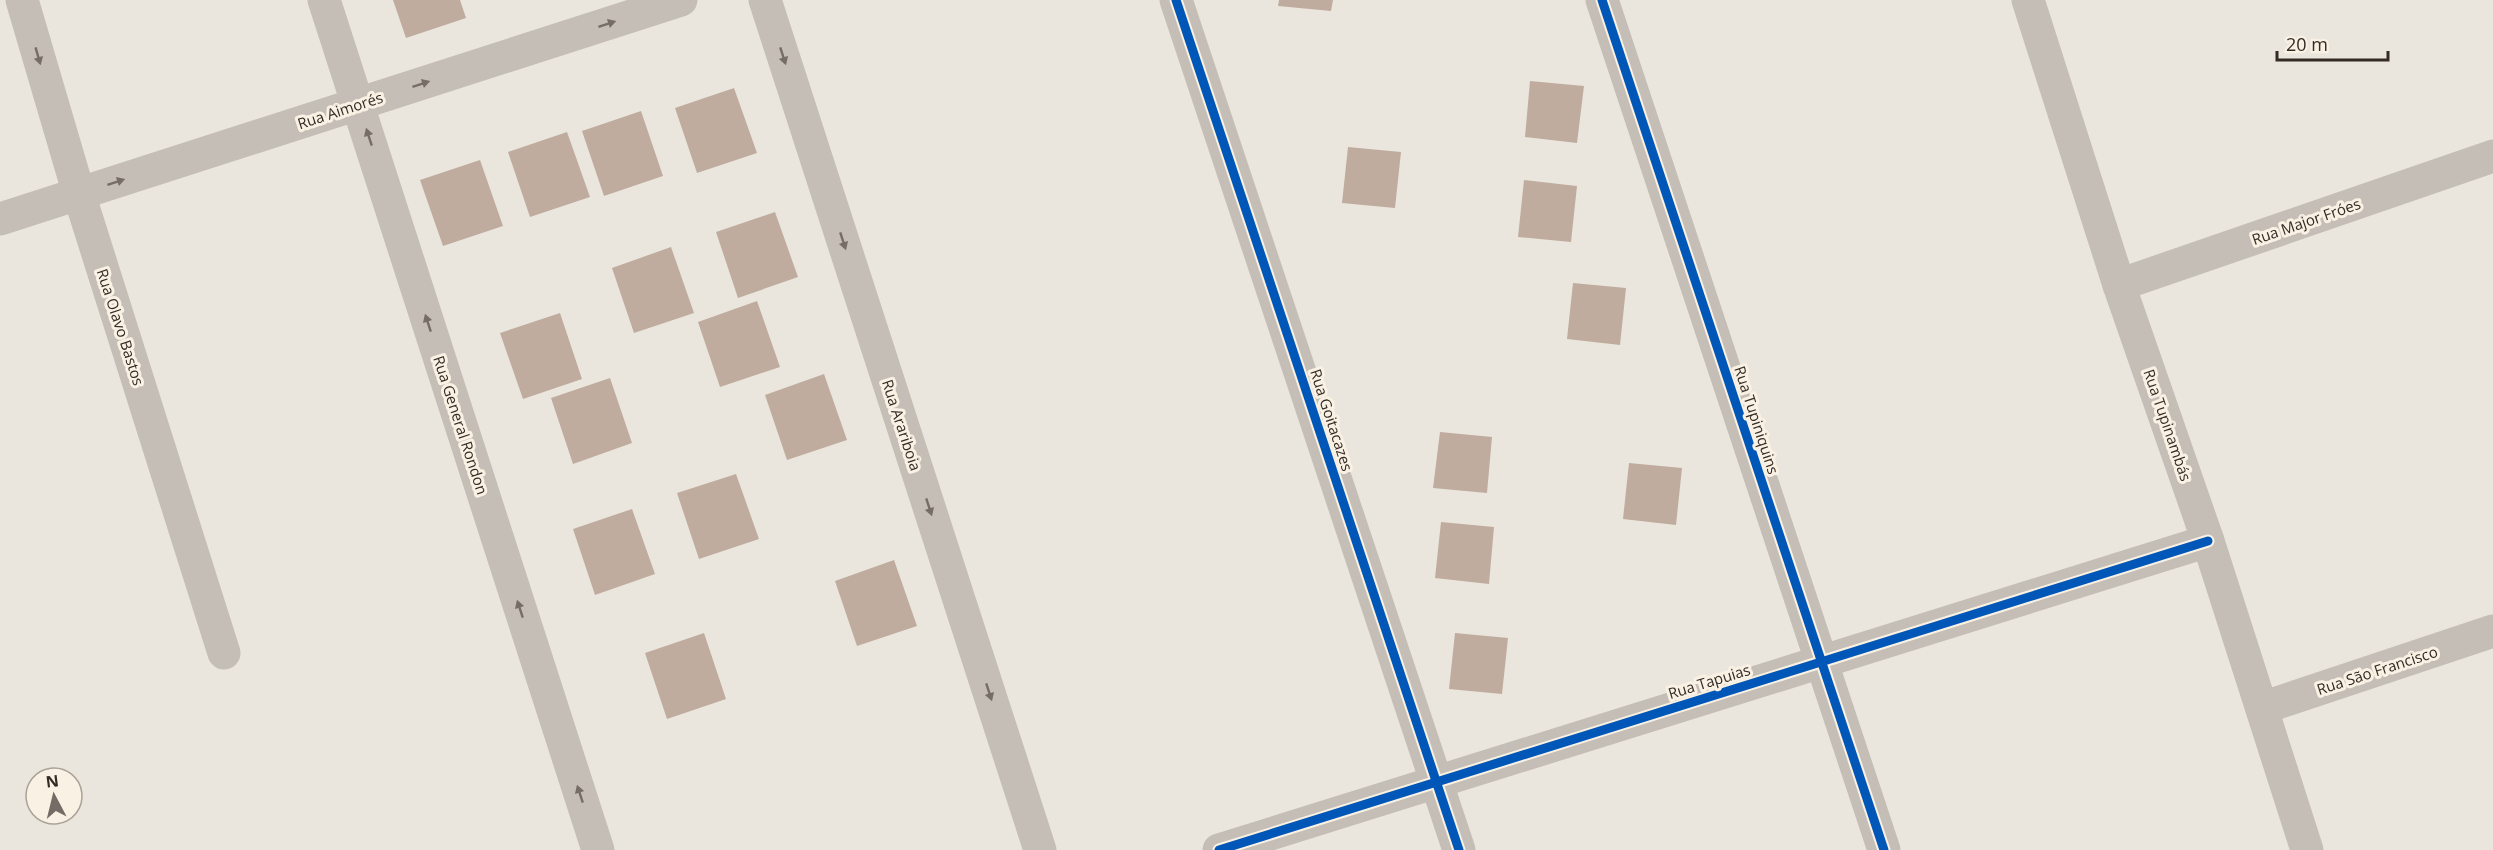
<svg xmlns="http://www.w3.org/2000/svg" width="2493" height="850" font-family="'Open Sans',sans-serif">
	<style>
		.building { fill: #bfac9e }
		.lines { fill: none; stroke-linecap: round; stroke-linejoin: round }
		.street { stroke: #c4beb6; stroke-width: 33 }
		.cycleway-casing { stroke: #f9f1e3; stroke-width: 13 }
		.cycleway { stroke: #0057b8; stroke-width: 9 }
		.oneway { fill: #756d66 }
		.labels { text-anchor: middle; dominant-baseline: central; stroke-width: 6; stroke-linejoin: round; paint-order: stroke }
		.street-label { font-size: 15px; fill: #342b25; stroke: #f9f1e3 }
	</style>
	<rect width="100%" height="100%" fill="#ebe6dd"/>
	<!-- building -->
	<g class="building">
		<path d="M393,0H460L466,18L406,38Z"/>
		<path d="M1279,0H1333L1331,11L1278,6Z"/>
		<path d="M1530,81L1584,86L1577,143L1525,137Z"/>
		<path d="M734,88L757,153L697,173L675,108Z"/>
		<path d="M641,111L663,176L604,196L582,131Z"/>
		<path d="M567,132L590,197L530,217L508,152Z"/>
		<path d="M1348,147L1401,152L1395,208L1342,203Z"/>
		<path d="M480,160L503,226L443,246L420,180Z"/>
		<path d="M1524,180L1577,186L1571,242L1518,237Z"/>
		<path d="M775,212L798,277L738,298L716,232Z"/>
		<path d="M671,247L694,313L634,333L612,268Z"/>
		<path d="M1573,283L1626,288L1620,345L1567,339Z"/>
		<path d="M757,301L780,367L720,387L698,322Z"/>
		<path d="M560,313L582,379L523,399L500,333Z"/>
		<path d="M824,374L847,440L787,460L765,395Z"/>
		<path d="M610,378L632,443L573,464L551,398Z"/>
		<path d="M1440,432L1492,437L1487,493L1433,488Z"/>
		<path d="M1629,463L1682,468L1676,525L1623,519Z"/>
		<path d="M736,474L759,539L699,559L677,493Z"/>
		<path d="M632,509L655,574L595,595L573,529Z"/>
		<path d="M1441,522L1494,527L1489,584L1435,578Z"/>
		<path d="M894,560L917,626L857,646L835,581Z"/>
		<path d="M704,633L726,699L667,719L645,653Z"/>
		<path d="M1455,633L1508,638L1502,694L1449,689Z"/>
	</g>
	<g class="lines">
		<!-- street -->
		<g class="street">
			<path d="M22,0L79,194L224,653"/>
			<path d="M324,0L598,850"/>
			<path d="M765,0L1040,850"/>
			<path d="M1176,0L1459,850"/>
			<path d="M1602,0L1884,850"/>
			<path d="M2028,0L2119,285L2208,541L2307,850"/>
			<path d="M0,219L681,0"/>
			<path d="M2119,285L2493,156"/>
			<path d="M2262,708L2493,631"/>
			<path d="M1219,850L2208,541"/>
		</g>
		<defs>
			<g id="cycleway">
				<path d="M1176,0L1459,850"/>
				<path d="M1602,0L1884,850"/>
				<path d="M1219,850L2208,541"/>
			</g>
		</defs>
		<!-- cycleway casing -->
		<use href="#cycleway" class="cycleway-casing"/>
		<!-- cycleway -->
		<use href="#cycleway" class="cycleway"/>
	</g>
	<!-- one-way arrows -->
	<defs><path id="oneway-solid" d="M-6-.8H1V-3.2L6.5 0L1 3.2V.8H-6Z" transform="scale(1.5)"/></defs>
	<g class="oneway">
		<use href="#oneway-solid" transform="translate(607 24) rotate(-18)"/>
		<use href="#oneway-solid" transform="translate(38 56) rotate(74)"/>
		<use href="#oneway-solid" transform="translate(783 56) rotate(72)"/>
		<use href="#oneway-solid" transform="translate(421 84) rotate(-18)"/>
		<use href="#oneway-solid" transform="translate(369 137) rotate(-108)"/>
		<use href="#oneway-solid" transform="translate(116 182) rotate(-18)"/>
		<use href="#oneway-solid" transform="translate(843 241) rotate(72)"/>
		<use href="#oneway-solid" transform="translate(428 323) rotate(-108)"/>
		<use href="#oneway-solid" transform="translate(929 507) rotate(72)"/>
		<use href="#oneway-solid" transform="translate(520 609) rotate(-108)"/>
		<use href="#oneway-solid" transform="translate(989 692) rotate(72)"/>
		<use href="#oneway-solid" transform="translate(580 794) rotate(-108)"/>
	</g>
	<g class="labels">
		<!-- street labels -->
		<g class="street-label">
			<text transform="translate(340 110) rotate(-18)">Rua Aimorés</text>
			<text transform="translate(2306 221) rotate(-19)">Rua Major Fróes</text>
			<text transform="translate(121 327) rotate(72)">Rua Olavo Bastos</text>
			<text transform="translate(1332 420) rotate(72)">Rua Goitacazes</text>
			<text transform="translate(1757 420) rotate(72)">Rua Tupiniquins</text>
			<text transform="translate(461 425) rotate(72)">Rua General Rondon</text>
			<text transform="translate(902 425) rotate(72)">Rua Arariboia</text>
			<text transform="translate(2168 425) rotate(71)">Rua Tupinambás</text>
			<text transform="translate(2377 670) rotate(-18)">Rua São Francisco</text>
			<text transform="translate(1709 681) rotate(-17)">Rua Tapuias</text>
		</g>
	</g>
	<!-- north arrow -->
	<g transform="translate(54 796) rotate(353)"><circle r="28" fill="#f9f1e3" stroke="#aaa297" stroke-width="1.5"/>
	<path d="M0-4.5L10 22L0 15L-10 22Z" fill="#746c65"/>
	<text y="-9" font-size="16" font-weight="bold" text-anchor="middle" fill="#342b25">N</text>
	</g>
	<!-- scale -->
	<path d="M2277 51v9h111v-9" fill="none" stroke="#342b25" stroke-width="3"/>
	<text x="2286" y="51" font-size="18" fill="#342b25" stroke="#f9f1e3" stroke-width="4.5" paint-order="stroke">20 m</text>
</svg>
